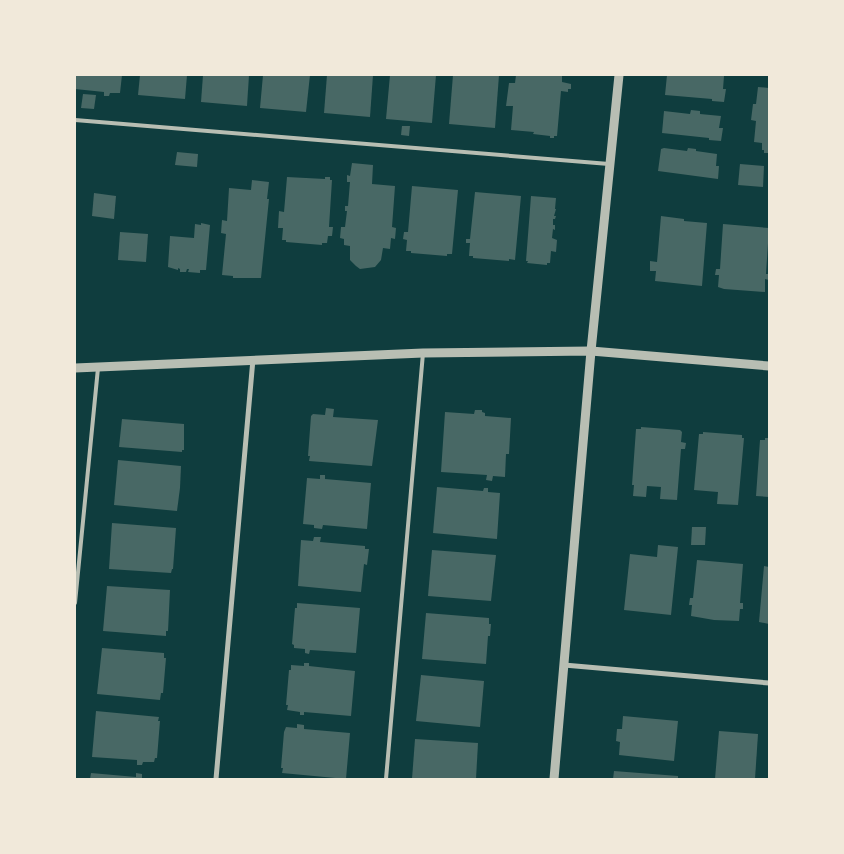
<svg xmlns="http://www.w3.org/2000/svg" width="844" height="854" font-family="'Roboto Condensed',sans-serif">
	<style>
		.building { fill: #486865 }
		.lines { fill: none; stroke-linecap: round; stroke-linejoin: round }
		.service { stroke: #b8beb3; stroke-width: 4 }
		.minor { stroke: #b8beb3; stroke-width: 5 }
		.tertiary { stroke: #b8beb3; stroke-width: 9 }
	</style>
	<rect width="100%" height="100%" fill="#0f3d3e"/>
	<!-- building -->
	<g class="building">
		<path d="M76,75H122L120,93H110L109,96H104V92L75,89Z"/>
		<path d="M140,75H187L185,99L138,95Z"/>
		<path d="M203,75H249L247,106L201,102Z"/>
		<path d="M263,75H310L306,112L260,108Z"/>
		<path d="M327,75H373L370,117L324,113Z"/>
		<path d="M390,75H436L432,123L386,119Z"/>
		<path d="M453,75H499L495,128L449,124Z"/>
		<path d="M516,75H562V82L571,84V89H568V92L561,91L557,136H554V138H550V136L533,134L534,132L511,130L513,106H506L509,83H515Z"/>
		<path d="M667,75L724,76L723,89H726L724,102L712,101V99L665,95Z"/>
		<path d="M758,87L769,88V153H764V150H762V143L754,142L756,121L751,120L753,104H756Z"/>
		<path d="M83,94L96,95L94,109L81,108Z"/>
		<path d="M691,110L700,111V114L721,116L719,128H723L721,141L709,140V138L662,133L664,111L690,114Z"/>
		<path d="M402,126H410L409,136L401,135Z"/>
		<path d="M664,148L687,151L688,148L696,149V151L717,154L716,166H719L718,179L658,171L661,149Z"/>
		<path d="M177,152L198,154L197,167L175,165Z"/>
		<path d="M352,163L373,165L372,184L395,186L392,227L396,228L395,239L391,238L390,249L383,248L381,260L375,267L360,269L356,266L350,260V246L344,245V239L340,238L341,227H345L347,211H345V206H348L350,182H347V175L350,176Z"/>
		<path d="M740,164L764,166L763,187L738,185Z"/>
		<path d="M287,177L325,179V177H330V180H332L329,227H333L332,236H328L327,243H322V245L286,242V240H282L283,228H278L279,211L284,212Z"/>
		<path d="M252,180L269,182L267,199H269L261,278H233V276L222,275L226,234L221,233L222,220L227,221L229,188L251,190Z"/>
		<path d="M412,186L458,190L452,254H447V256L411,253V251H406L407,240L403,239L404,232H408Z"/>
		<path d="M475,192L521,196L515,260L509,259V261L473,258V256H469L470,243H466V239H470Z"/>
		<path d="M94,193L116,196L114,219L92,216Z"/>
		<path d="M531,196L556,198L555,209H556L554,216H556L555,219H553V225H555V230L553,229L552,238L557,240L556,252L551,251L550,263H547V265L527,263L528,261H526Z"/>
		<path d="M661,216L684,219V221L707,223L702,286L655,281L656,271H650V261L657,262Z"/>
		<path d="M201,223L210,225L206,270H200V273L188,272L189,269H187L186,272H180V269L178,268V270L168,267L170,236L194,238L195,224L201,225Z"/>
		<path d="M723,224L769,228L766,274H769V280L765,279V292L724,289L718,287L719,275H715L716,269H720Z"/>
		<path d="M120,232L148,234L146,262L118,260Z"/>
		<path d="M326,408L334,409L333,417L378,420L372,466L309,461L310,456H308L311,416L313,414L325,415Z"/>
		<path d="M475,410H482V412L485,413V416L511,418L509,454H506L505,477L493,476L492,481L486,480L487,475L441,472L445,412L474,414Z"/>
		<path d="M122,419L184,424V450H182V452L119,447Z"/>
		<path d="M641,427L680,430L682,432L681,442L686,443L685,449H681L677,500L660,499L661,487L647,486L646,497L633,496L634,485H632L636,429H641Z"/>
		<path d="M703,432L742,435V438H744L738,505L717,504L718,492L694,490L699,434H703Z"/>
		<path d="M765,438H769V497L756,496L760,440H765Z"/>
		<path d="M118,460L181,466L180,488L177,511L114,505Z"/>
		<path d="M320,475H325V479L371,483L367,529L323,525L322,529L314,528V525L303,524L307,478L320,479Z"/>
		<path d="M437,487L483,491L484,488H488V492L500,493L497,539L433,533Z"/>
		<path d="M112,523L176,528L173,569H172L171,573L109,569Z"/>
		<path d="M692,527H706L705,545H691Z"/>
		<path d="M314,537H321L320,542L365,546V549H369L367,565L364,564L361,592L298,586L301,540L313,541Z"/>
		<path d="M658,545L678,547L671,615L624,610L630,554L657,557Z"/>
		<path d="M432,550L496,555L491,601L428,596Z"/>
		<path d="M697,560L743,564L740,603H743V609H740L739,621L714,620L691,616L692,605H689L690,598H693Z"/>
		<path d="M764,566L769,567V624L759,622Z"/>
		<path d="M107,586L170,590L168,631H166V636L103,631Z"/>
		<path d="M297,603L360,608L356,653L310,650L309,654L305,653V649L294,648V645L292,644L295,608H297Z"/>
		<path d="M426,613L489,618V624H491L490,636H488L486,664L422,659Z"/>
		<path d="M102,648L164,653V658H166L163,693H161L160,700L97,694Z"/>
		<path d="M304,663H309V666L355,671L351,716L304,712V715H300V712L287,710L288,705H286L289,670H291V665L304,666Z"/>
		<path d="M421,675L484,681L480,727L416,721Z"/>
		<path d="M96,711L159,717L158,721H160L157,758H155L154,762H143L142,765H137V760L92,757Z"/>
		<path d="M623,716L678,721L674,761L619,755L620,742L616,741L617,729H622Z"/>
		<path d="M297,724L304,725V729L350,733L346,779L282,773L283,768H281L284,732L286,727L297,728Z"/>
		<path d="M719,731L758,734L755,779H715Z"/>
		<path d="M415,739L478,743L476,779H412Z"/>
		<path d="M614,771L678,776V779H613Z"/>
		<path d="M91,773L136,777V773L142,774V779H90Z"/>
	</g>
	<g class="lines">
		<!-- service -->
		<g class="service">
			<path d="M75,120L609,164"/>
			<path d="M75,603L98,368"/>
			<path d="M386,779L423,353"/>
		</g>
		<!-- minor -->
		<g class="minor">
			<path d="M564,665L769,683"/>
			<path d="M216,779L253,359"/>
		</g>
		<!-- tertiary -->
		<g class="tertiary">
			<path d="M75,368L423,353L591,351L769,366"/>
			<path d="M554,779L591,351L619,75"/>
		</g>
	</g>
	<!-- border -->
	<rect width="844" height="854" fill="none" stroke="#f1e9da" stroke-width="152"/>
</svg>
